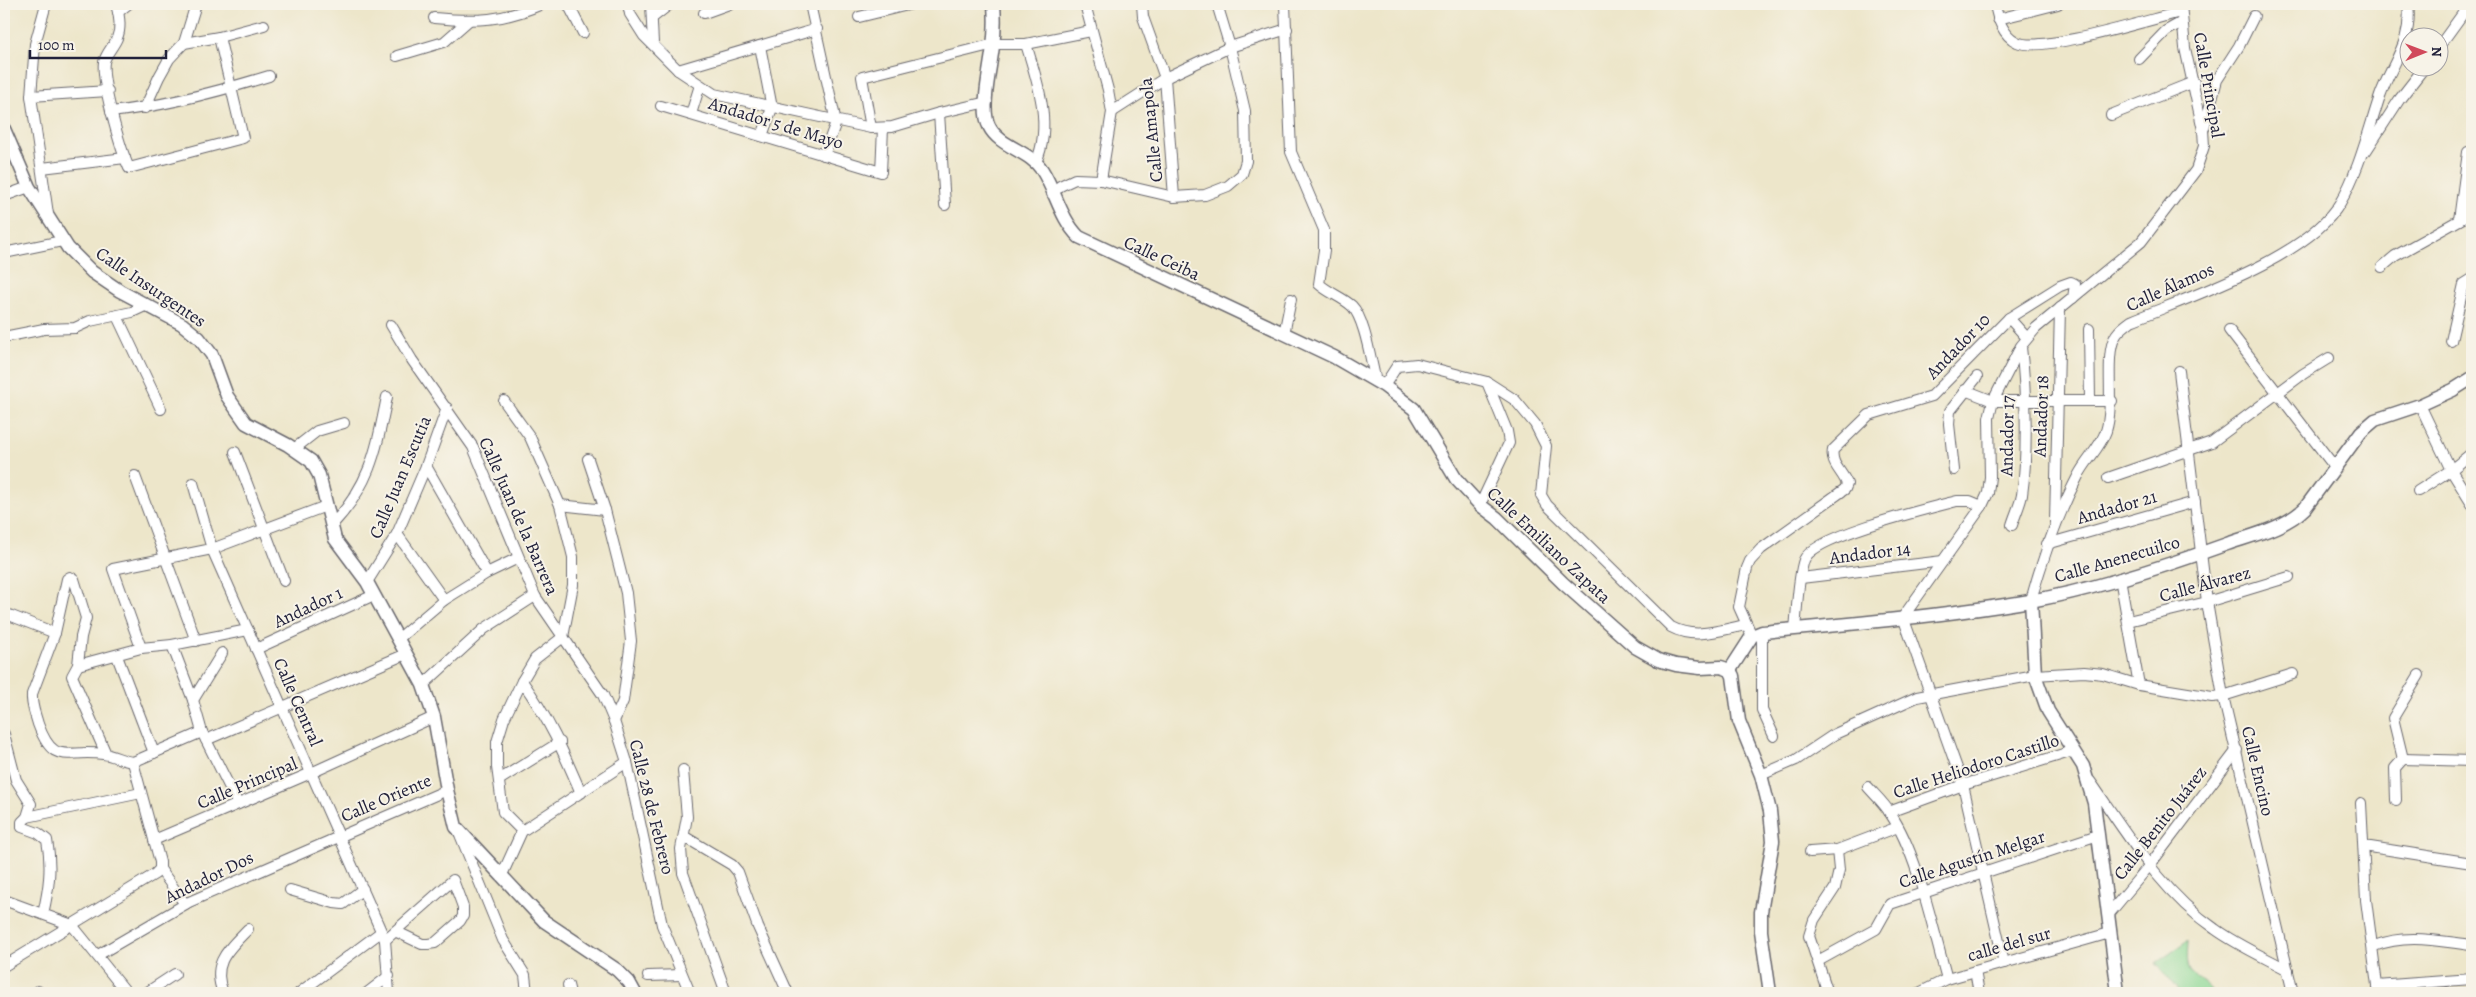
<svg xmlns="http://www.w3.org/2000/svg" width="2476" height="997" font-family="Alegreya,serif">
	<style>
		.green { fill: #8dd894; stroke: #587d68 }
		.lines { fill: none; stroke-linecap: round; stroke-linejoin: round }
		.minor-casing { stroke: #69676d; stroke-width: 12 }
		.tertiary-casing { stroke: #69676d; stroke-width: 15 }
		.minor { stroke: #fff; stroke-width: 10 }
		.tertiary { stroke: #fff; stroke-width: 12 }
		.labels { text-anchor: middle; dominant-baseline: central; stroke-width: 4; stroke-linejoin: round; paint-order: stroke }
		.street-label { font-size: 18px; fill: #22223b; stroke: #f7f3e8 }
	</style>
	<rect width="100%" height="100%" fill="#f7f3e8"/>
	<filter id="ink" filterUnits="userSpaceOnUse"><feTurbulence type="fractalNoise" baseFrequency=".02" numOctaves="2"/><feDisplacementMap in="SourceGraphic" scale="10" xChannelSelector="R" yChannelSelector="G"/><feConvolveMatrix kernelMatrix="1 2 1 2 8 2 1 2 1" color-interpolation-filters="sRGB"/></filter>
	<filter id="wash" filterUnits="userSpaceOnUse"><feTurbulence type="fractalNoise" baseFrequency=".0096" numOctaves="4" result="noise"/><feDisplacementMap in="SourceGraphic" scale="20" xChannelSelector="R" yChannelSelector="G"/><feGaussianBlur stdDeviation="1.12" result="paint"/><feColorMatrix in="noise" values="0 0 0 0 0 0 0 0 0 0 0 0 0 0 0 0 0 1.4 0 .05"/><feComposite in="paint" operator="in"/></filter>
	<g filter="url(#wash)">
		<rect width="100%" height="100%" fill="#ede6ca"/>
		<!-- green -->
		<path class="green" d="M2188,941C2188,951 2185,966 2192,974C2199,981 2208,984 2213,993H2180L2156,963Z"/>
	</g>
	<g filter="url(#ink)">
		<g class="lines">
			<defs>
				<g id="minor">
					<path d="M46,4L35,44L31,96L48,214"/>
					<path d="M116,4C119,14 122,27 117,38C114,46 106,53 104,62C101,81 120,148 129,168L243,138L219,37"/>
					<path d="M568,4L583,33"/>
					<path d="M628,4L630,14L644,36L678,70L714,94L871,128L892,127L939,113L987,102"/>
					<path d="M651,4L653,43"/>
					<path d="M810,4L836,122L824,155"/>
					<path d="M1085,4L1108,90L1112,112L1101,180"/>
					<path d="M1142,4L1143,17L1165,78L1174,197"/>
					<path d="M1285,4L1291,152L1324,230V250L1319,284C1329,293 1342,297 1352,306C1365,319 1371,363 1376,381"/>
					<path d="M1995,4C1997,17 2003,36 2017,42C2041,54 2151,19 2181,12"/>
					<path d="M118,12L128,4"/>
					<path d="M704,13L729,4"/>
					<path d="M859,17L912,4"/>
					<path d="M434,18C476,22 503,21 542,4"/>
					<path d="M652,18L670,4"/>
					<path d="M1998,19L2058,4"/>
					<path d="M184,43L219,37L264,25"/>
					<path d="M1026,44C1037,80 1053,125 1036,162"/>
					<path d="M760,46L772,108L762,136"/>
					<path d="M2438,48L2464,12L2467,4"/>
					<path d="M397,56L444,42L468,21"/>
					<path d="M2139,59L2166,31L2182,22"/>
					<path d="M678,70L817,29"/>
					<path d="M31,96L108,91"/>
					<path d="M661,106L881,172L883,128"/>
					<path d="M145,108L159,77L169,59L184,43L196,4"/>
					<path d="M111,112C165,106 217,92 269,76"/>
					<path d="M1112,112L1165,78L1230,47L1287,29"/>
					<path d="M939,113L945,205"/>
					<path d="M691,114L700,85"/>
					<path d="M2111,115L2194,82"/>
					<path d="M871,128L862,77L994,44H1026L1091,31"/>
					<path d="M2204,128L2217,80L2239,46L2254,16"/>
					<path d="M2366,151L2399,100L2424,68"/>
					<path d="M42,168L125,158"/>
					<path d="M1052,194L1060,186L1075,179L1101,180L1174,197L1205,195L1228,186L1242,174L1246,161L1245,111L1230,47L1217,4"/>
					<path d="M4,196L29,187"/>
					<path d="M2459,220L2468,152"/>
					<path d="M4,253L62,241"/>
					<path d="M2382,267L2395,256L2472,213"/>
					<path d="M117,316L161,409"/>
					<path d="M2009,318L2027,338"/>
					<path d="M391,325L412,360L473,447L535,596L603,695L614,721L627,762L662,925L690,993"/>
					<path d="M2089,329L2090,401"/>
					<path d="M2229,330L2334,466"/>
					<path d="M1284,334L1291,299"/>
					<path d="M4,337L44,329L75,328L90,321L132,312L147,305"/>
					<path d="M2451,341L2464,284L2472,279"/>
					<path d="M2179,371L2207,602L2223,696L2293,993"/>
					<path d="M1384,386L1397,366L1417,364L1487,382L1515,400L1535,424L1546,446L1541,495L1547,505L1671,627C1695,640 1720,630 1746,625"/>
					<path d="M1965,390L1993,401H2112"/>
					<path d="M504,401L530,437L560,505L573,557V585L563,637"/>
					<path d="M2420,405L2451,470L2472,504"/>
					<path d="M294,449L317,431L344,423"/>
					<path d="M235,452L284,581"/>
					<path d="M588,459L605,510L626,593L631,641L623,701L614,721"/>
					<path d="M426,466L487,573"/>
					<path d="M1954,470L1949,424L1950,411L1977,377"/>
					<path d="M135,476L196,641"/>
					<path d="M2108,478L2212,442L2303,374L2329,358"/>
					<path d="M193,483L212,549L385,940L389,993"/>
					<path d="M2418,491L2451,470L2472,453"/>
					<path d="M560,505L605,510"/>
					<path d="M1480,505L1509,443L1507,431L1487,382"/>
					<path d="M2055,522L2060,308"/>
					<path d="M2012,525C2015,515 2020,505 2022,495C2028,454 2026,388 2021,347"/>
					<path d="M331,526C371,484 376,451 387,397"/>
					<path d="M397,534L444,600"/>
					<path d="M2047,544L2195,502"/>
					<path d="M1801,578L1943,561"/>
					<path d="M2120,578L2139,685"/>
					<path d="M367,582L397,534L426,466L447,408"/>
					<path d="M2031,600C2043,557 2057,516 2078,476C2086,460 2100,448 2106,431C2115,403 2104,356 2115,337C2118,330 2125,326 2131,321C2189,297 2309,257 2340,203C2359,171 2368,132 2380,96C2392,62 2413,42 2408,4"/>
					<path d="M4,613L55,633"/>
					<path d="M2128,621L2207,602L2289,577"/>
					<path d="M1795,629C1797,611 1798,577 1804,560C1813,536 1930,508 1957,501H1970L1982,506"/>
					<path d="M1762,632V710L1774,736"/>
					<path d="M1752,636L1739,607L1747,568L1750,561L1761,549L1845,489L1847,484C1843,472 1830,464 1833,450L1869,415L1932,396L2009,318L2060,286L2071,282L2075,284L2073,298"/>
					<path d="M398,639L444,600L487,573L518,558"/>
					<path d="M172,645L193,700L202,732L238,804"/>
					<path d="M141,648L113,569L212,549L326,506"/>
					<path d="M256,649L374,595"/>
					<path d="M117,656L154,753"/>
					<path d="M78,665L141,648L172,645L248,630"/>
					<path d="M522,681C549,719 563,751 581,793"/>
					<path d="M423,685L484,629L535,596"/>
					<path d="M193,700L222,653"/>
					<path d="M4,734L16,780L31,804L27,817L22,822V827L38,833L47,840C52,867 49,888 43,914"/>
					<path d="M206,740L406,654"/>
					<path d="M106,754L72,676L78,665L81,637L86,618L74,579L70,577L67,579L55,633L32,694C31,705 35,713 38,724C54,767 65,749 103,754C113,755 122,761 133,762L202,732"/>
					<path d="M2403,759L2393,718L2419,675"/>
					<path d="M2403,759L2472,761"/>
					<path d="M683,770L687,817L681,849L683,873L726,993"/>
					<path d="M1761,775L1796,760L1835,734L1917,697L2035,675L2084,672L2103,674L2139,685L2212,697L2223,696L2293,674"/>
					<path d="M499,780L560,742"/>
					<path d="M2090,781C2127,834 2161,892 2215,929C2237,945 2264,957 2288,970"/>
					<path d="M1868,787C1875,795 1884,803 1890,813C1918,854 1933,930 1947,979"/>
					<path d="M2396,800L2395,768L2403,759"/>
					<path d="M2361,803L2366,900L2378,993"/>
					<path d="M1889,812L1963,785L2073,751"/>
					<path d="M27,817L141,793"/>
					<path d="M522,831L503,812L497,767V742L504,719L522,681L535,659L563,637"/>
					<path d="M459,832L503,940L525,975L527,993"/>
					<path d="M685,837L732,865L738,872L758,927L788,993"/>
					<path d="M154,840L311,773L434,717"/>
					<path d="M2364,846L2472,863"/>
					<path d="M1810,852L1837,850L1898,827"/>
					<path d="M160,869L185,904"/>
					<path d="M502,875L522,831L627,762"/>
					<path d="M290,890L334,903L343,904L363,889"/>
					<path d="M4,900L72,925L127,993"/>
					<path d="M2108,915L2149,866L2237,750"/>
					<path d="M385,940L453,880L463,907V916L460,921L435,943L428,944H422L395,931"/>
					<path d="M2374,946C2407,933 2438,941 2472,945"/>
					<path d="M98,955L189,902L447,790"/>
					<path d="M1818,961L1876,929L1890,904L2098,835"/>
					<path d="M2004,963L1963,785L1903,617L1982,506L1988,493L1990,477L1989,418L1993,401L2021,346L2036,328L2141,242L2196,170L2204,146L2203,130L2185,48L2181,4"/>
					<path d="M4,966L155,874L160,869V862L133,762"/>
					<path d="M1975,971L1979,993"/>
					<path d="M648,976L682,975"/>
					<path d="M568,985L570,993"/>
					<path d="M2377,986L2472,979"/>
					<path d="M38,991L40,993"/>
					<path d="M146,993L175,974"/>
					<path d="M223,993C211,963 228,950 248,929"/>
					<path d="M299,993L381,932"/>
					<path d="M367,993L389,976"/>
					<path d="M1828,993L1809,936L1814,920L1835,888L1839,870L1837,850"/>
					<path d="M1919,993L1947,979L2110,933"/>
				</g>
				<g id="tertiary">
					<path d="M994,4C995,18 995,32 993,46C991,66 980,109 989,126C999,147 1030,151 1042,170C1056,192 1060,218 1079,237L1334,357L1384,386L1414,409L1456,479L1480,505L1497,518L1563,583L1635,647L1658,660L1676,665L1700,668L1721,667L1730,670"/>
					<path d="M4,129L29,187L68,248L92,272L120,291L182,324L199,338L212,355L227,396L246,423L288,445L311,461L319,475L335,539L367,582L423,685L434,717L447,790L456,827L544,921L617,970L629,982L635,993"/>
					<path d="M2031,600L2035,675L2048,711L2083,766L2094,803L2118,993"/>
					<path d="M1730,670L1752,636L1762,632C1851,624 1942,616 2030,601C2093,590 2166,566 2227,544C2253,535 2285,528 2305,508L2361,432L2375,420L2420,405L2453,390L2472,378"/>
					<path d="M1730,670L1733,676L1739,721L1761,775L1770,811L1773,841L1761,912V931L1770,993"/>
				</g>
			</defs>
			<!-- minor casing -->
			<use href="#minor" class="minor-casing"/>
			<!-- tertiary casing -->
			<use href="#tertiary" class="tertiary-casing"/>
			<!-- minor -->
			<use href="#minor" class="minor"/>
			<!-- tertiary -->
			<use href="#tertiary" class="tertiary"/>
		</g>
	</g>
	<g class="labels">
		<!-- street labels -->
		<g class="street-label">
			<text transform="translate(2209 85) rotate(80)">Calle Principal</text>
			<text transform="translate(776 123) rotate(17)">Andador 5 de Mayo</text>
			<text transform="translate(1151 130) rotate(-96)">Calle Amapola</text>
			<text transform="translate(1162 258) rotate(25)">Calle Ceiba</text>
			<text transform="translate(151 287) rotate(34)">Calle Insurgentes</text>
			<text transform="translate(2170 287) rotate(-24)">Calle Álamos</text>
			<text transform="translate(1958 346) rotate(-46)">Andador 10</text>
			<text transform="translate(2041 416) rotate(-88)">Andador 18</text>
			<text transform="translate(2007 436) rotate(-89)">Andador 17</text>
			<text transform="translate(400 477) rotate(-67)">Calle Juan Escutia</text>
			<text transform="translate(2117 507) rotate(-16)">Andador 21</text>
			<text transform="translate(519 516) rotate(66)">Calle Juan de la Barrera</text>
			<text transform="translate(1549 545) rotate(43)">Calle Emiliano Zapata</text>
			<text transform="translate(1870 553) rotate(-7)">Andador 14</text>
			<text transform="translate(2117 559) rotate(-16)">Calle Anenecuilco</text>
			<text transform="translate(2205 584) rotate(-15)">Calle Álvarez</text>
			<text transform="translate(308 607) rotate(-25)">Andador 1</text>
			<text transform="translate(298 702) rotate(66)">Calle Central</text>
			<text transform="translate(1976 766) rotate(-18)">Calle Heliodoro Castillo</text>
			<text transform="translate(2258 771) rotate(77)">Calle Encino</text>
			<text transform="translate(247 783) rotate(-23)">Calle Principal</text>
			<text transform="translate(386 798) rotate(-23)">Calle Oriente</text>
			<text transform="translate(652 807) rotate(76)">Calle 28 de Febrero</text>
			<text transform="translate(2160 823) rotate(-52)">Calle Benito Juárez</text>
			<text transform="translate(1972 859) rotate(-18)">Calle Agustín Melgar</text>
			<text transform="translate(209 877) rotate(-26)">Andador Dos</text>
			<text transform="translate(2009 944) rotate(-16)">calle del sur</text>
		</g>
	</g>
	<!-- margin -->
	<rect width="2476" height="997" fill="none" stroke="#f7f3e8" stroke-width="20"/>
	<!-- north arrow -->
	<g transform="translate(2424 52) rotate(89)"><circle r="24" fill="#f7f3e8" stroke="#a29fa3"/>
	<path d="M0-4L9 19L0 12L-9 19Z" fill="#d1495b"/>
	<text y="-8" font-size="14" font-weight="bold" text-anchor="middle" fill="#22223b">N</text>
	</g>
	<!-- scale -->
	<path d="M30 50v8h136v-8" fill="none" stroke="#22223b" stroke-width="2.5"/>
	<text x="38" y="50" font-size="15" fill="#22223b" stroke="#f7f3e8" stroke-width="4" paint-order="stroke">100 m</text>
</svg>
